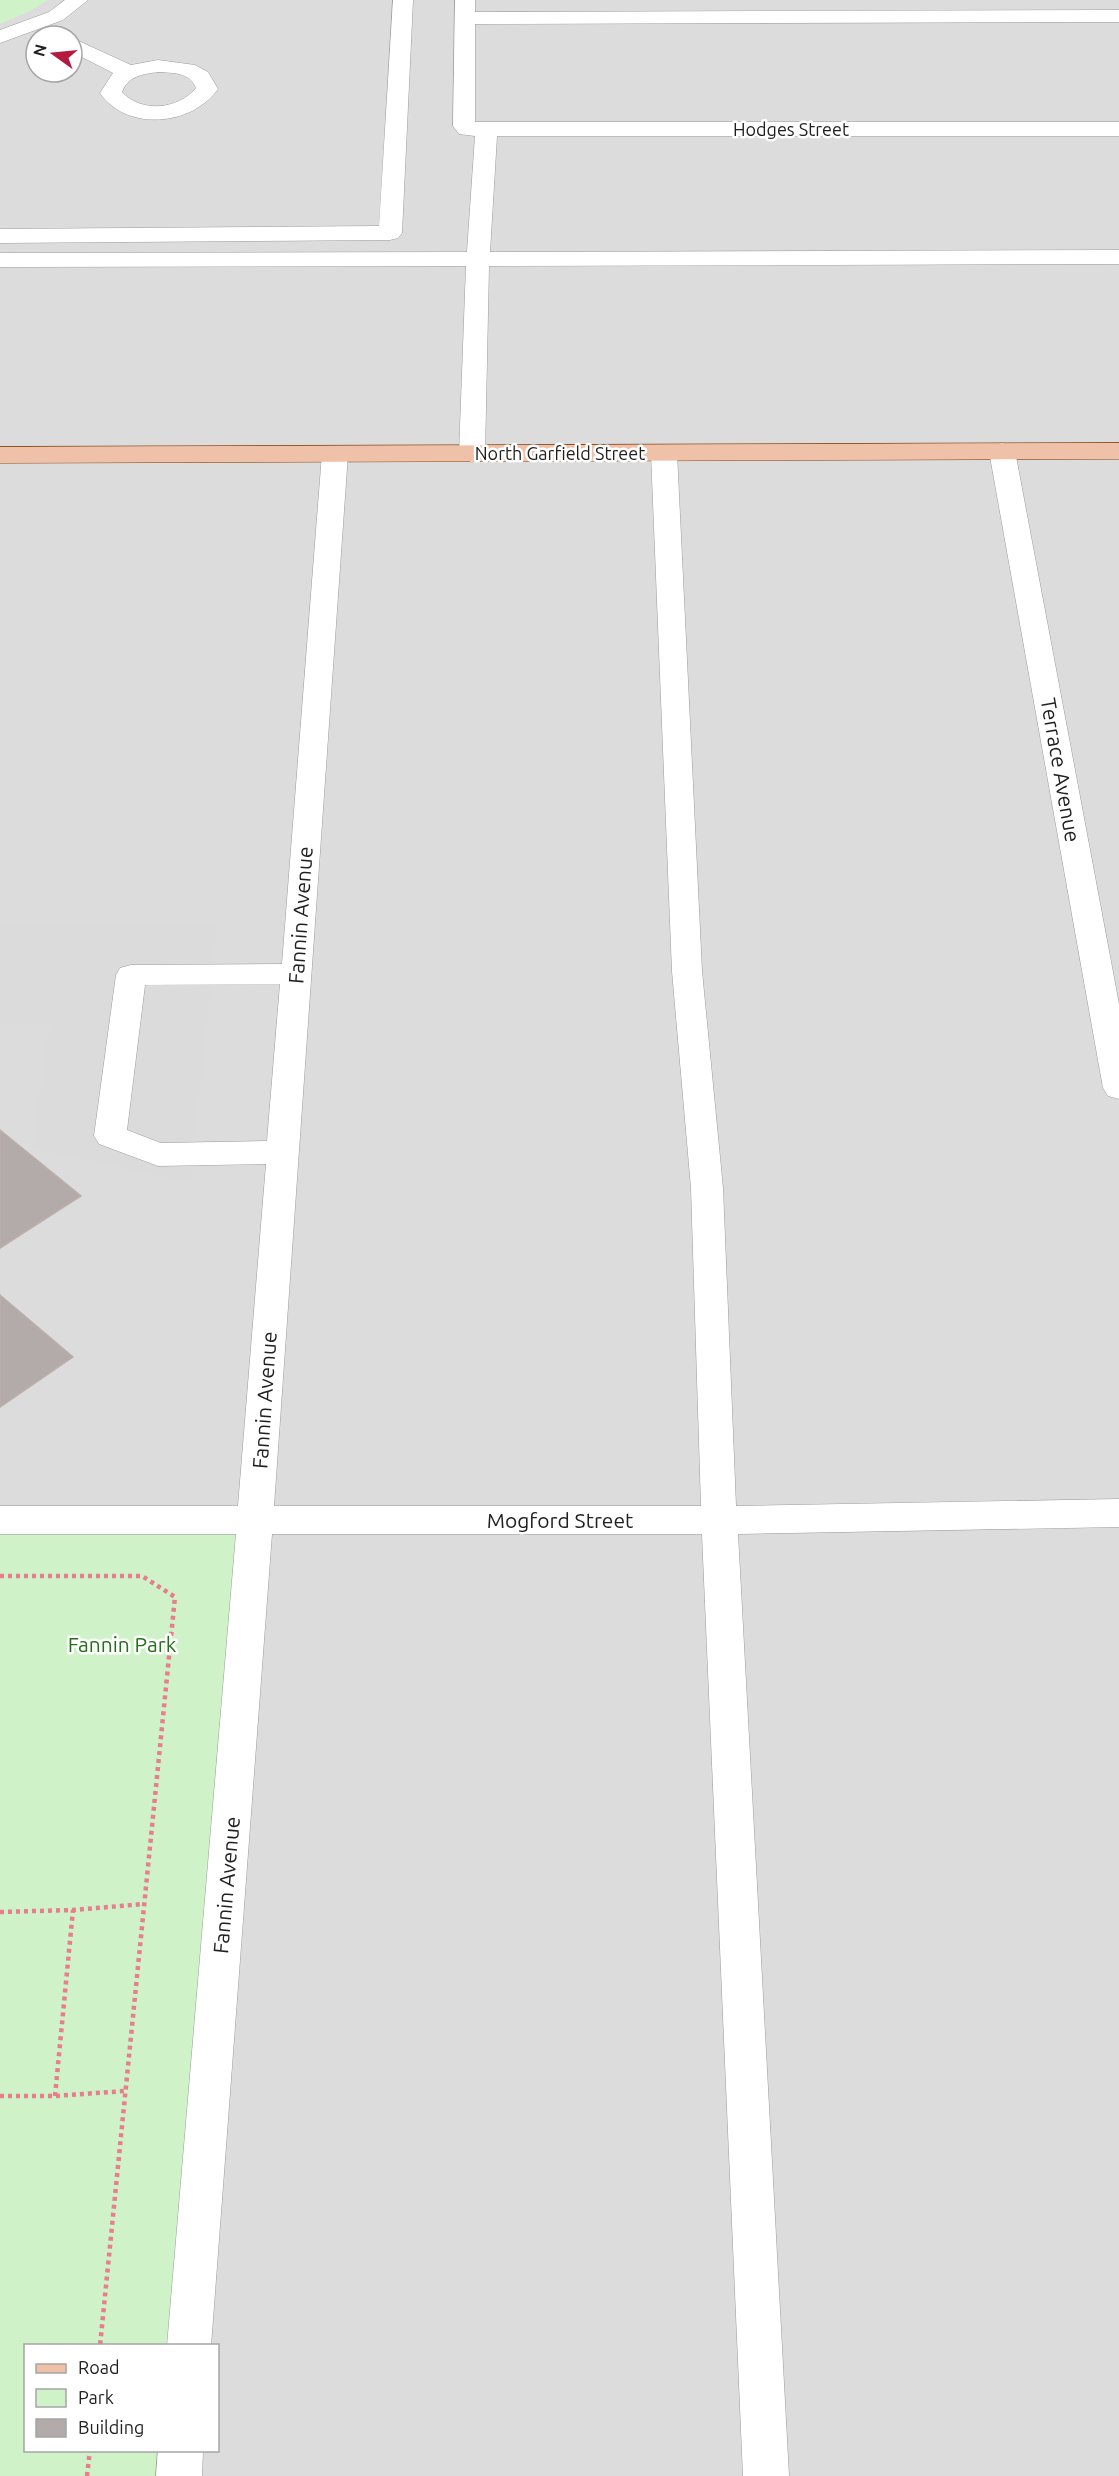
<svg xmlns="http://www.w3.org/2000/svg" width="1119" height="2476" font-family="Ubuntu,sans-serif">
	<style>
		.residential { fill: #dcdcdc; fill-rule: evenodd }
		.park { fill: #cff2c9 }
		.parking { fill: #dbdbdb }
		.building { fill: #b3aba9; stroke: #beaeaa; stroke-width: 1.5 }
		.lines { fill: none; stroke-linecap: round; stroke-linejoin: round }
		.minor-casing { stroke: #9c9c9c; stroke-width: 1 }
		.major-casing { stroke: #864613; stroke-width: 1 }
		.path { stroke: #e87d8b; stroke-width: 4.5; stroke-dasharray: 4 4; stroke-linecap: butt }
		.minor { fill: #fff; fill-rule: evenodd }
		.major { fill: #f0c1a9; fill-rule: evenodd }
		.labels { text-anchor: middle; dominant-baseline: central; stroke-width: 5; stroke-linejoin: round; paint-order: stroke }
		.far-street-label { font-size: 18px; fill: #1f1f1f; stroke: #fff }
		.street-label { font-size: 21px; fill: #1f1f1f; stroke: #fff }
		.park-label { font-size: 21px; fill: #266f1a; stroke: #fff }
	</style>
	<rect width="100%" height="100%" fill="#eeeae6"/>
	<!-- residential -->
	<path class="residential" d="M0,0H1119V2476H0ZM36,36H72V72H36ZM26,2346H218V2450H26Z"/>
	<!-- park -->
	<g class="park">
		<path d="M0,0H48L30,11L0,24Z"/>
		<path d="M255,1519L189,2345L26,2346V2450L181,2451L179,2476H0V1520Z"/>
	</g>
	<!-- parking -->
	<path class="parking" d="M0,923H217L190,1182L42,1150H32L50,1023H0Z"/>
	<!-- building -->
	<g class="building">
		<path d="M0,1130L81,1196L0,1248Z"/>
		<path d="M0,1295L73,1357L0,1407Z"/>
	</g>
	<g class="lines">
		<defs>
			<g id="minor">
				<path d="M65,0H88L63,20L0,43V30L49,12Z"/>
				<path d="M393,0H413L402,233L398,238L390,240L0,243V229L379,226Z"/>
				<path d="M455,0H475V12L1119,10V22L475,24V122H1119V136H497L490,252L1119,250V264L489,266L485,454L481,459L472,462L463,459L459,454L466,266L0,267V253L467,252L475,136L459,134L453,126Z"/>
				<path d="M72,38L131,65L158,60L195,65L208,72L218,89C192,126 127,132 100,93L113,73L72,52ZM158,72C173,73 190,72 196,88C178,110 141,113 122,92C128,76 143,74 158,72Z"/>
				<path d="M1002,443L1011,446L1015,451L1119,1004V1099L1108,1096L1103,1088L989,451L993,446Z"/>
				<path d="M664,445L673,448L677,453L702,971L723,1188L736,1506L1119,1499V1527L738,1534L789,2476H743L702,1534H272L211,2346H167L236,1534H0V1506H238L266,1164L158,1166L99,1144L94,1136L116,975L120,968L131,965L282,964L322,454L326,449L335,446L344,449L348,454L274,1506H701L691,1188L672,971L651,453L655,448ZM280,984L267,1141L161,1143L127,1130L145,985Z"/>
				<path d="M158,2450H203L202,2476H156Z"/>
			</g>
			<path id="major" d="M1119,443V459L0,463V447Z"/>
		</defs>
		<!-- minor casing -->
		<use href="#minor" class="minor-casing"/>
		<!-- major casing -->
		<use href="#major" class="major-casing"/>
		<!-- path -->
		<g class="path">
			<path d="M0,1576H142L175,1597L100,2346"/>
			<path d="M0,1912L73,1910L144,1904"/>
			<path d="M0,2096H55L125,2091"/>
			<path d="M55,2096L73,1910"/>
			<path d="M87,2476L90,2450"/>
		</g>
		<!-- minor -->
		<use href="#minor" class="minor"/>
		<!-- major -->
		<use href="#major" class="major"/>
	</g>
	<g class="labels">
		<!-- far-street labels -->
		<g class="far-street-label">
			<text x="791" y="129">Hodges Street</text>
			<text x="560" y="453">North Garfield Street</text>
		</g>
		<!-- street labels -->
		<g class="street-label">
			<text transform="translate(1061 770) rotate(80)">Terrace Avenue</text>
			<text transform="translate(300 915) rotate(-86)">Fannin Avenue</text>
			<text transform="translate(264 1400) rotate(-86)">Fannin Avenue</text>
			<text x="560" y="1520">Mogford Street</text>
			<text transform="translate(226 1885) rotate(-85)">Fannin Avenue</text>
		</g>
		<!-- park labels -->
		<g class="park-label">
			<text x="122" y="1644">Fannin Park</text>
		</g>
	</g>
	<!-- legend -->
	<rect x="24" y="2344" width="195" height="108" fill="#ffffff" stroke="#a5a5a5" stroke-width="1.5"/>
	<rect x="36" y="2364" width="30" height="9" fill="#f0c1a9" stroke="#a5a5a5" stroke-width="1.5"/>
	<text x="78" y="2374" font-size="18" fill="#1f1f1f">Road</text>
	<rect x="36" y="2389" width="30" height="18" fill="#cff2c9" stroke="#a5a5a5" stroke-width="1.5"/>
	<text x="78" y="2404" font-size="18" fill="#1f1f1f">Park</text>
	<rect x="36" y="2419" width="30" height="18" fill="#b3aba9" stroke="#a5a5a5" stroke-width="1.5"/>
	<text x="78" y="2434" font-size="18" fill="#1f1f1f">Building</text>
	<!-- north arrow -->
	<g transform="translate(54 54) rotate(285)"><circle r="28" fill="#ffffff" stroke="#a5a5a5" stroke-width="1.5"/>
	<path d="M0-4.5L10 22L0 15L-10 22Z" fill="#b41a3d"/>
	<text y="-9" font-size="16" font-weight="bold" text-anchor="middle" fill="#1f1f1f">N</text>
	</g>
</svg>
